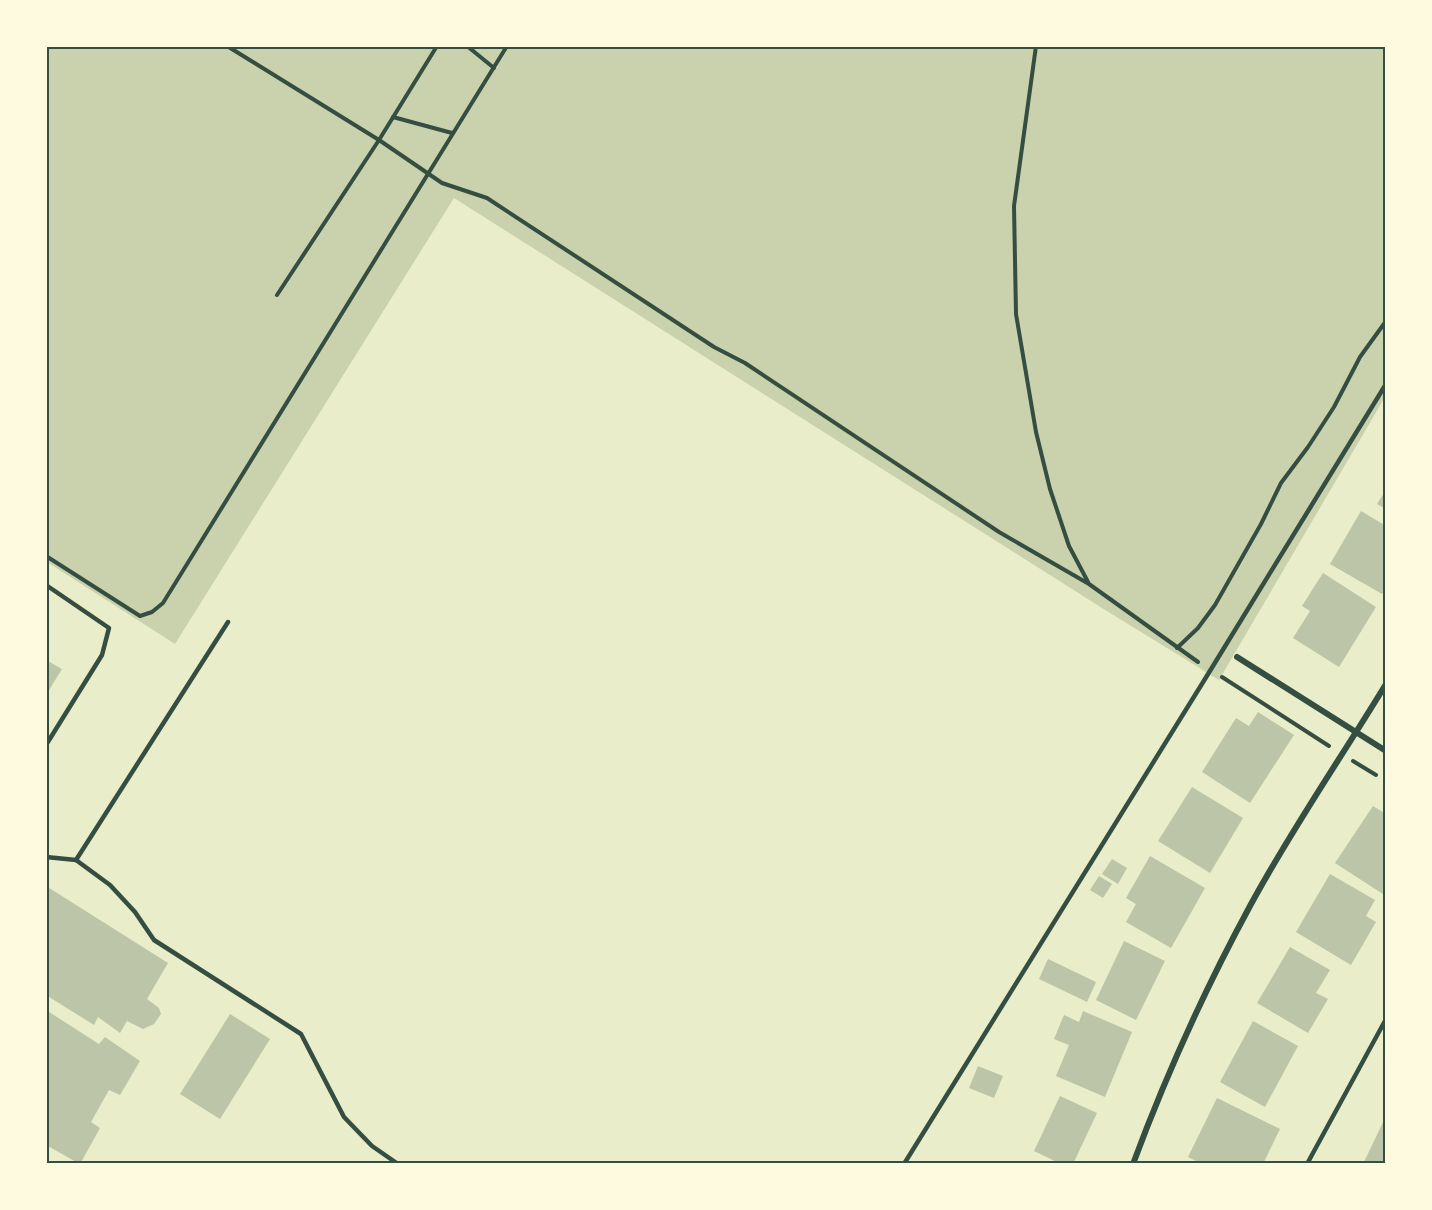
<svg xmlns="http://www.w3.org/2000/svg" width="1432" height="1210" font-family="Arial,sans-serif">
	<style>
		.green { fill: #cad2ad }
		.building { fill: #bcc5a7 }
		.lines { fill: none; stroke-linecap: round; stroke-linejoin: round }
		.path { stroke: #344e41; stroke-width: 4 }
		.service { stroke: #344e41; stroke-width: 4.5 }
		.minor { stroke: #344e41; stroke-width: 6 }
		.neatline { fill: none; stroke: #344e41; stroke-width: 2 }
	</style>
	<rect width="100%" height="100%" fill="#e9edc9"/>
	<!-- green -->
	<path class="green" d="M46,47H1385V397L1219,680L1102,608L454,198L175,644L47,562Z"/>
	<!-- building -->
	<g class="building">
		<path d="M1386,490V509L1377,504Z"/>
		<path d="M1361,511L1386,526V589L1382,594L1330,564Z"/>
		<path d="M1323,573L1376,607L1339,667L1293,638L1310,611L1302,606Z"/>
		<path d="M46,660L62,669L46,695Z"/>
		<path d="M1258,712L1294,735L1250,803L1202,772L1236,718L1249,726Z"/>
		<path d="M1192,787L1243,818L1210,873L1158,841Z"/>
		<path d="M1373,806L1386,814V896L1335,863Z"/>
		<path d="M1150,856L1205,888L1171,948L1126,922L1136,904L1126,898Z"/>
		<path d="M1112,859L1127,868L1118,884L1102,874Z"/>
		<path d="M1330,874L1375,900L1366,916L1376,922L1351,965L1296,932Z"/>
		<path d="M1099,876L1112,884L1103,898L1090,890Z"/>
		<path d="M46,886L168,963L147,999L159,1008L161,1014L154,1024L143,1029L127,1021L120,1033L98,1017L94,1025L46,995Z"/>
		<path d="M1124,941L1165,961L1136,1020L1096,1000Z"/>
		<path d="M1290,947L1330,970L1316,993L1328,999L1308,1033L1257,1003Z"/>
		<path d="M1048,959L1096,982L1087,1002L1039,979Z"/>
		<path d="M46,1010L99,1044L105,1037L140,1061L120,1095L109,1090L91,1122L100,1128L80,1164L46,1145Z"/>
		<path d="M1083,1011L1132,1032L1105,1097L1056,1076L1069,1045L1054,1039L1064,1015L1079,1022Z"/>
		<path d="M230,1014L270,1039L220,1119L180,1094Z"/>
		<path d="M1253,1021L1298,1046L1265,1107L1220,1082Z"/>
		<path d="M978,1066L1003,1076L994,1098L969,1088Z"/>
		<path d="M1060,1096L1097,1113L1073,1164H1061L1034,1151Z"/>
		<path d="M1217,1098L1280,1129L1263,1164H1202L1188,1157Z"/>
		<path d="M1386,1116V1164H1363Z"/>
	</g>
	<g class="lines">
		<!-- path -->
		<g class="path">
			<path d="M227,46L379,140L442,183L487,198L714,347L745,363L999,532L1089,584L1198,662"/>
			<path d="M467,46L494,68"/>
			<path d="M1036,46L1014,206L1016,314L1036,432L1050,489L1069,546L1088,582"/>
			<path d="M393,117L452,133"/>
			<path d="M277,295L379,140L437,46"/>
			<path d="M46,556L140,616L152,612L163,603L507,46"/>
			<path d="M1177,648L1198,628L1215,605L1261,524L1281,483L1308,447L1334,407L1360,357L1386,321"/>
			<path d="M1222,677L1329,746"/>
			<path d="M1353,761L1376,775"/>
		</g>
		<!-- service -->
		<g class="service">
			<path d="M46,585L109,628L102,655L46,745"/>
			<path d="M46,857L76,860L110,885L135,912L154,940L301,1034L344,1117L372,1146L398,1164"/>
			<path d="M76,860L228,622"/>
			<path d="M904,1164L1205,679L1386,384"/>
			<path d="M1307,1164L1386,1019"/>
		</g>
		<!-- minor -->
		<g class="minor">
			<path d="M1237,657L1386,751"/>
			<path d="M1133,1164C1166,1075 1205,989 1250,906C1291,830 1341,758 1386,684"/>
		</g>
	</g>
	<!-- border -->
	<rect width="1432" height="1210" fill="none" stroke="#fefae0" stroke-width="96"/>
	<rect x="48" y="48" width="1336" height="1114" class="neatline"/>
</svg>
